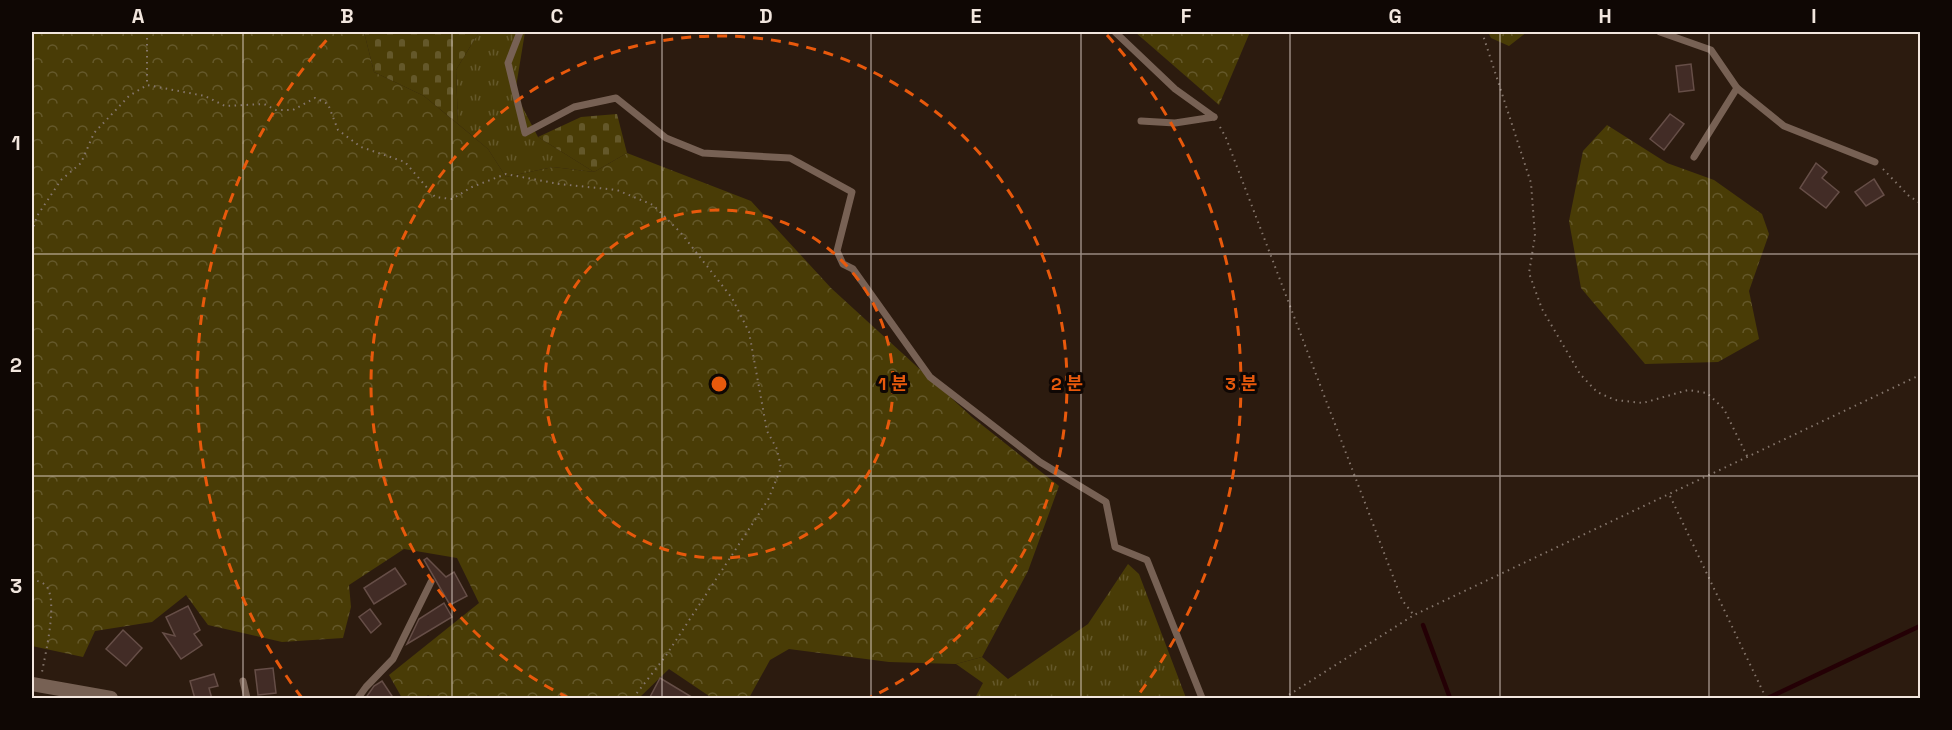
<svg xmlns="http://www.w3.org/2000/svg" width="1952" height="730" font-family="'Space Grotesk','Noto Sans KR',sans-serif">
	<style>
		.grass { fill: url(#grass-tufts) }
		.forest { fill: url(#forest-crowns) }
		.cemetery { fill: url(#cemetery-stones) }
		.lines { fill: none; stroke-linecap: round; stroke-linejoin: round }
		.stream { stroke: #240005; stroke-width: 4.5 }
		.building { fill: #422c26; stroke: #664e47; stroke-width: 1.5 }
		.path { stroke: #85766c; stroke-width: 2; stroke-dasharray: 1.5 4.5; stroke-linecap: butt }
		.lane { stroke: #776154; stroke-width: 7 }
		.street { stroke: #776154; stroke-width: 14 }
		.grid { fill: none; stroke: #f2e6de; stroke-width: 1.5; stroke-opacity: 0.55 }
		.ring { fill: none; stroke: #e8590c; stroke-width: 3; stroke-dasharray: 10 8 }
		.centre { fill: #e8590c; stroke: #0f0704; stroke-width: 3 }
		.ring-label { font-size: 18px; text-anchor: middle; font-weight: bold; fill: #e8590c; stroke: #0f0704; stroke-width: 6; stroke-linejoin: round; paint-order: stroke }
		.neatline { fill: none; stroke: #f2e6de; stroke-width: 2 }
		.grid-label { font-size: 20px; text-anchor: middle; font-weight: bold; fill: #f2e6de }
	</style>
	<defs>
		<pattern id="grass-tufts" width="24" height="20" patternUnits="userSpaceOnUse" patternTransform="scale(1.5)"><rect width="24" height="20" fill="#493c06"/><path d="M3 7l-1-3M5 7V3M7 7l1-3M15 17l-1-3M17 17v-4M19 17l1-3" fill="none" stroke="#64582a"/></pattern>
		<pattern id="forest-crowns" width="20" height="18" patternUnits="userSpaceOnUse" patternTransform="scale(1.5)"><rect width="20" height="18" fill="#493c06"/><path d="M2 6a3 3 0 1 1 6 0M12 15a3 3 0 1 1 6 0" fill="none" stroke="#64582a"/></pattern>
		<pattern id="cemetery-stones" width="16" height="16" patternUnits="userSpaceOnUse" patternTransform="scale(1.5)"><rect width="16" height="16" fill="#493c06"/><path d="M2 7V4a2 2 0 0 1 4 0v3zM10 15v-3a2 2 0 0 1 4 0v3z" fill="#64582a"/></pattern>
	</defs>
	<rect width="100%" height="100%" fill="#2c1b0f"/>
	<!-- grass -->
	<g class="grass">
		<path d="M479,32H525L515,93L538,137L594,172L553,167L506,177L488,149L458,124L456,70Z"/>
		<path d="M1128,564L1139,574L1186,698H975L983,683L956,664L982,657L1008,679L1088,624Z"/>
	</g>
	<!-- forest -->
	<g class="forest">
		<path d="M32,32H364L374,72L424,96L488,149L506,177L553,167L594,172L627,153L751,201L831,288L972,417L1059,486L1028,571L982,657L956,664L889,662L789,649L770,660L749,698H712L669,669L639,698H432L428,695L425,698H402L389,675L479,603L457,558L404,549L349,585L351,607L343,638L282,642L208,625L186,595L152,622L95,631L83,657L32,646Z"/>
		<path d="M1135,32H1250L1219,105Z"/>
		<path d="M1488,32H1527L1509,46L1491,38Z"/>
		<path d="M1607,125L1667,163L1714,180L1762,214L1769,234L1749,291L1759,339L1718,362L1645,364L1581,288L1569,221L1583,151Z"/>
	</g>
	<!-- cemetery -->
	<g class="cemetery">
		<path d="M364,32H479L456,70L458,124L424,96L374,72Z"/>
		<path d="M617,114L627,153L594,172L538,137L581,117Z"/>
	</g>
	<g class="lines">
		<!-- stream -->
		<g class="stream">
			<path d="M1423,625L1450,698"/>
			<path d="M1768,698L1920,626"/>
		</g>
	</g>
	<!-- building -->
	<g class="building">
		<path d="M1691,64L1694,90L1679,92L1676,66Z"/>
		<path d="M1670,114L1684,124L1664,150L1650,139Z"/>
		<path d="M1816,163L1827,172L1822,178L1839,192L1826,208L1800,188Z"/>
		<path d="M1874,179L1884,195L1866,206L1855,192Z"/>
		<path d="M427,558L446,577L454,572L467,596L450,605L424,560Z"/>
		<path d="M395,568L406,584L374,604L364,588Z"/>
		<path d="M444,603L452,617L407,644L419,619Z"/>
		<path d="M188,606L200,630L194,634L202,645L181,659L163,633L175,636L166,617Z"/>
		<path d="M370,609L381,624L371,633L359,617Z"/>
		<path d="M123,630L142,648L126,666L106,649Z"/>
		<path d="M273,668L276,693L258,695L255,670Z"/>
		<path d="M214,674L218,686L209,688L212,699H195L190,681Z"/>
		<path d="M660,678L695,699H649Z"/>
		<path d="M382,681L394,699H365L374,686Z"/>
	</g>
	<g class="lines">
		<!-- path -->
		<g class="path">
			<path d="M147,32V85"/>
			<path d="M1482,32L1531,183L1535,236L1529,273L1542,309L1580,374L1597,392L1615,400L1643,403L1688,390L1707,393L1724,409L1748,458"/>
			<path d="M1220,127L1226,138L1402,600L1413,614"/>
			<path d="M1883,169L1909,196L1920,203"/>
			<path d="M32,232L37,216L61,180L81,163L94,133L129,96L147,85L205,96L225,106L264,104L276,110H293L315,98L328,104L338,130L361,147L405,162L435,197L452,199L472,187L506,174L559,184L617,190L653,205L681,233L732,298L749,332L767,431L777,449L781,468L768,500L665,657L633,698"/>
			<path d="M1670,496L1766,698"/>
			<path d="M32,578C35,581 40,581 44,584C60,595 45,655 42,672"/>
			<path d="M1284,698L1414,615L1920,375"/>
		</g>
		<!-- lane -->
		<g class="lane">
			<path d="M520,32L508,63L525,133L574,107L616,98L666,138L703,153L790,158L852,192L837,251L843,264L853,269L930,377L1040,462L1106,502L1115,547L1147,560L1202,698"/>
			<path d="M1115,32L1175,89L1214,117"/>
			<path d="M1660,32L1711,50L1737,88L1784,126L1875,162"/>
			<path d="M1141,121L1175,123L1214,117"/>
			<path d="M1694,157L1737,88"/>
			<path d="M243,681L247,698"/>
			<path d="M358,698L366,687L393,659L431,582"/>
		</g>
		<!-- street -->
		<path class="street" d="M32,684L111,698"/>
	</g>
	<!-- grid -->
	<path class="grid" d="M243,32V698M452,32V698M662,32V698M871,32V698M1081,32V698M1290,32V698M1500,32V698M1709,32V698M32,254H1920M32,476H1920"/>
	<!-- distance rings -->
	<g class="ring">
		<circle cx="719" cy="384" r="174"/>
		<path d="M569 698A348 348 0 1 1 869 698"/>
		<path d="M302 698A522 522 0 0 1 331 35M1107 35A522 522 0 0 1 1136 698"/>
	</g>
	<circle cx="719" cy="384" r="9" class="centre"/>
	<g class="ring-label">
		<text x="893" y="390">1 분</text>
		<text x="1067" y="390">2 분</text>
		<text x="1241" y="390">3 분</text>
	</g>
	<!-- border -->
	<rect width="1952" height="730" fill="none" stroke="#0f0704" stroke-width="66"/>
	<rect x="33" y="33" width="1886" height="664" class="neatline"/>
	<g class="grid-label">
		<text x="138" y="23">A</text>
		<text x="347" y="23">B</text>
		<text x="557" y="23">C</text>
		<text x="766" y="23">D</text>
		<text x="976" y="23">E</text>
		<text x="1186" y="23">F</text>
		<text x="1395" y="23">G</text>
		<text x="1605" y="23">H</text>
		<text x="1814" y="23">I</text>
		<text x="16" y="150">1</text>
		<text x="16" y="372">2</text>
		<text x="16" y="593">3</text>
	</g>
</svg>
